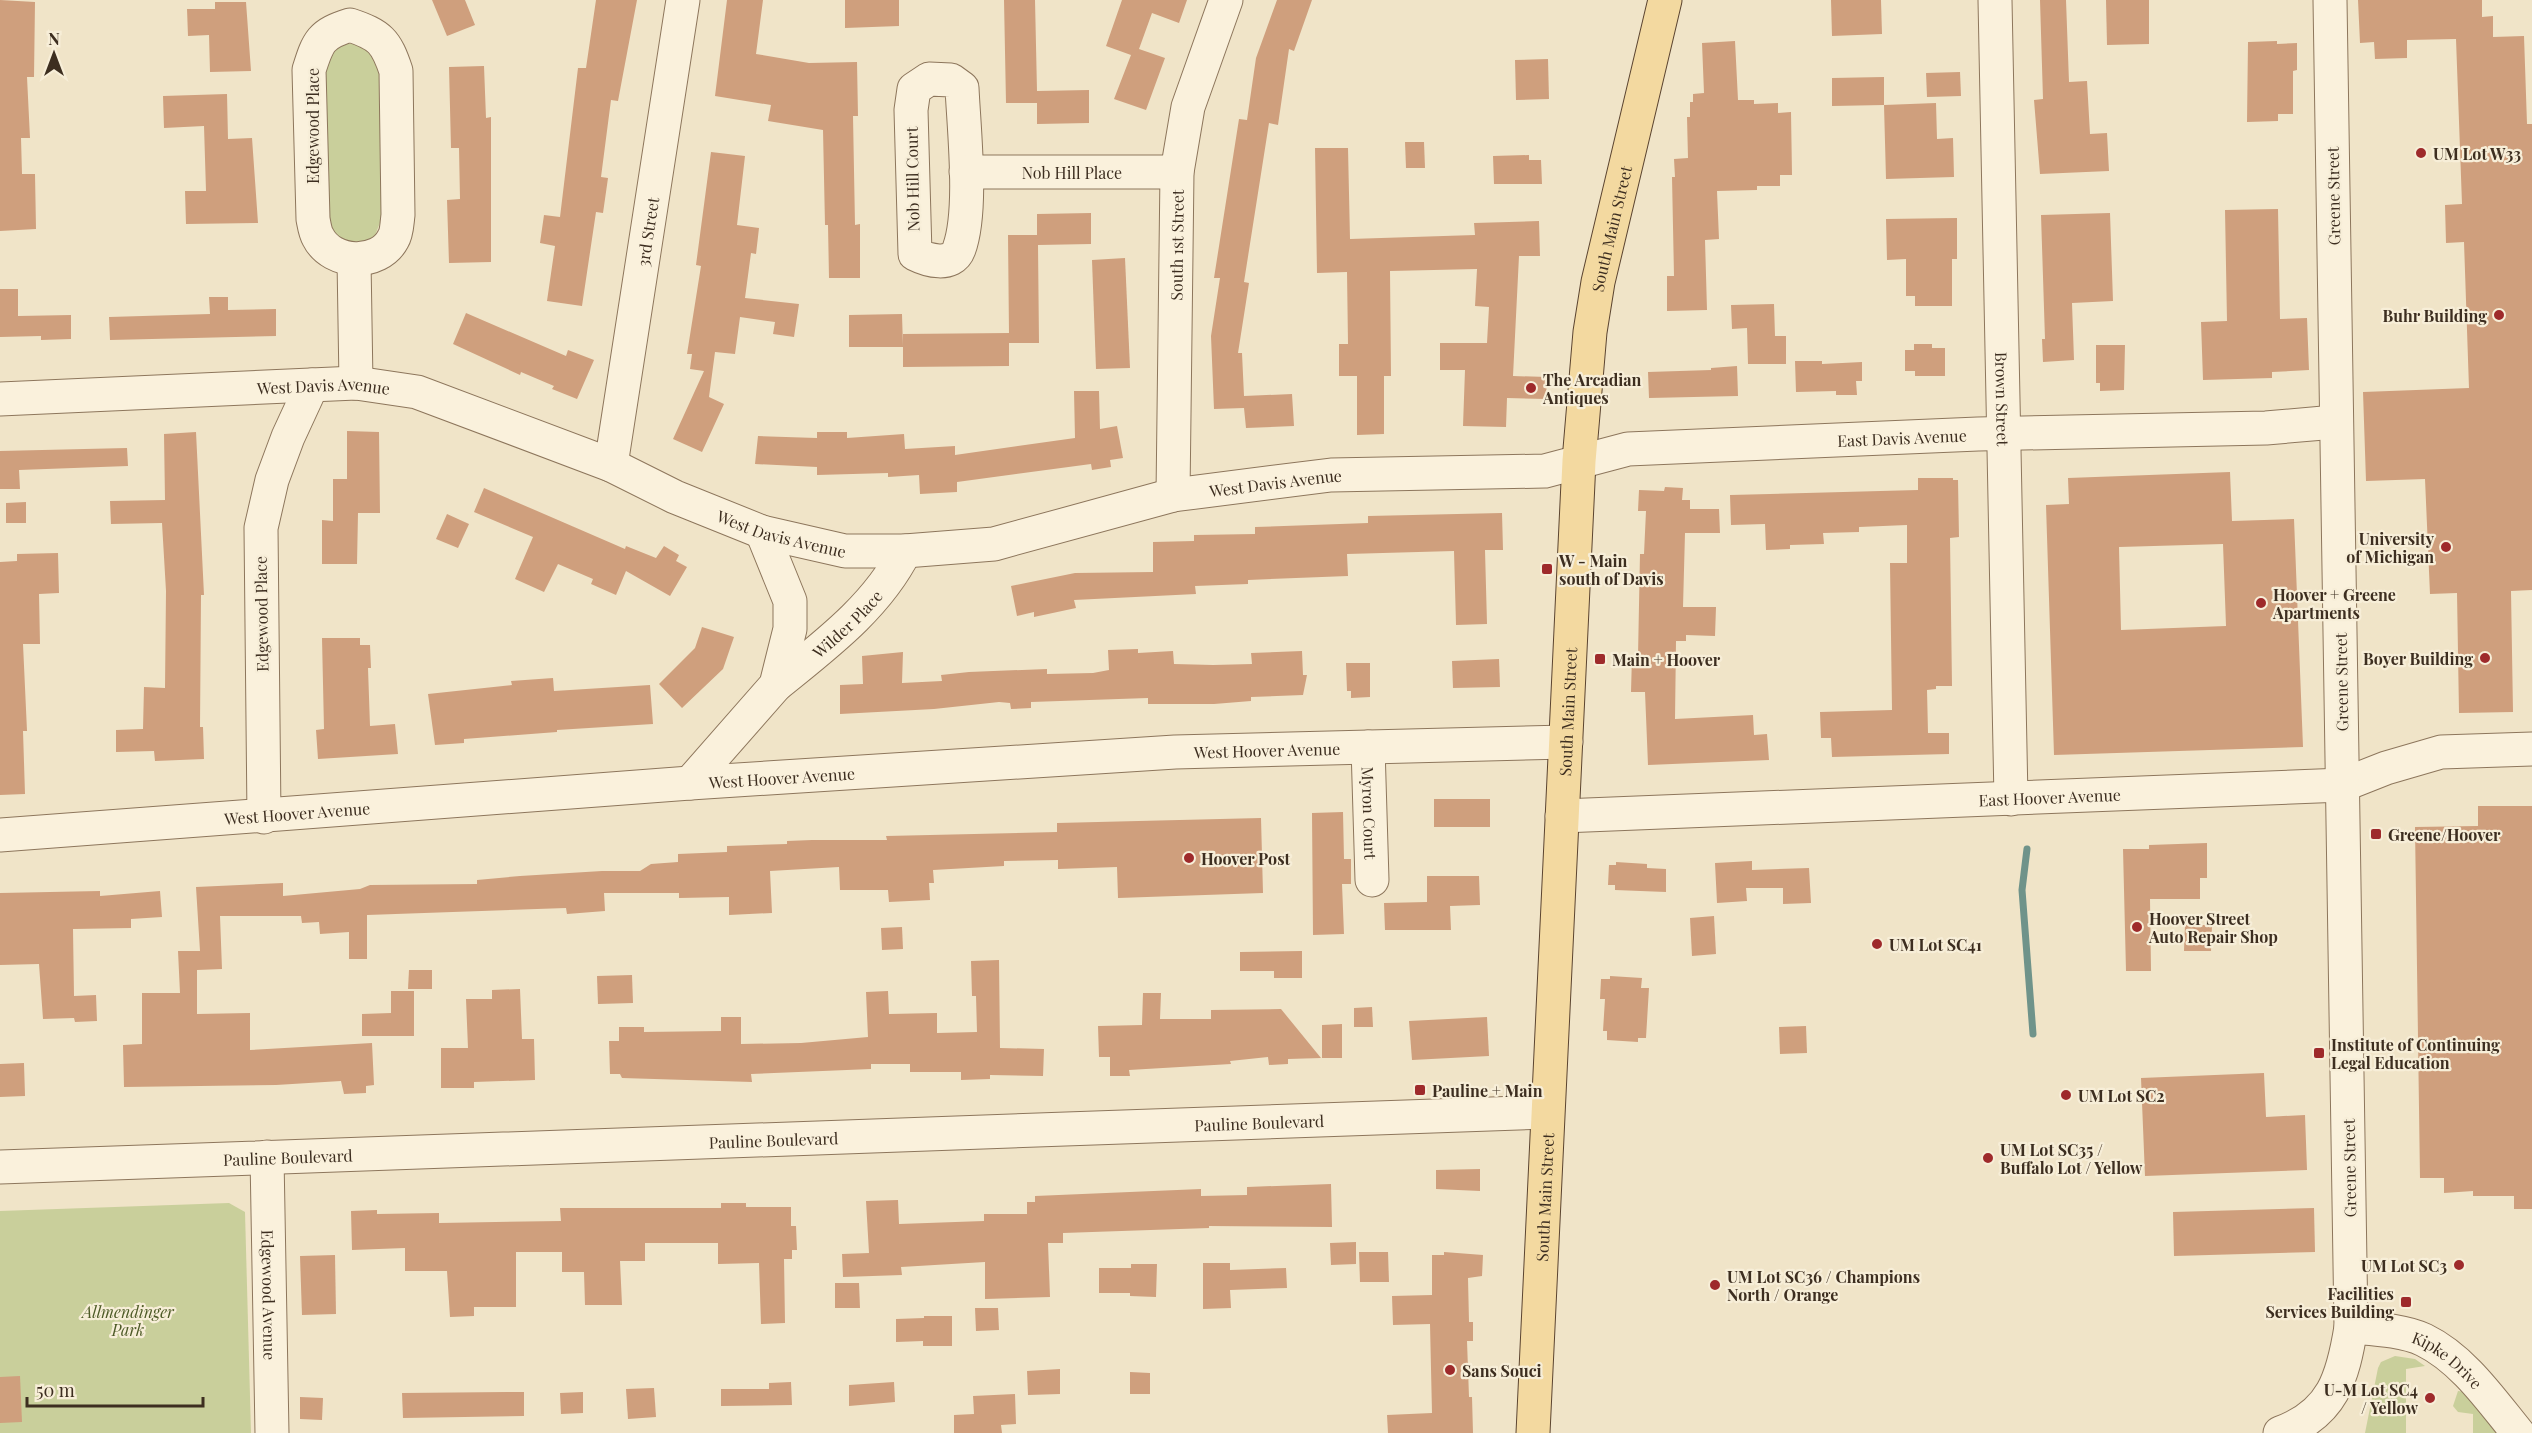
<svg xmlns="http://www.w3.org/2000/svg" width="2532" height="1433" font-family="'Playfair Display',serif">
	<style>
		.green { fill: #c9cf9b }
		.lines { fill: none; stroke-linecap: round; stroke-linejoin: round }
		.stream { stroke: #6f938a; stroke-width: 7 }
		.building { fill: #cf9f7d; fill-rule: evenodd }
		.minor-casing { stroke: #8d765c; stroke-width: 35 }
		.major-casing { stroke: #5b4430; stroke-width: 35 }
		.minor { stroke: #faf1dc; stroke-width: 33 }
		.major { stroke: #f3d9a0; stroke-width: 33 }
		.poi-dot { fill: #9e2a2b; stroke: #f7eed8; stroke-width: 2 }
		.labels { text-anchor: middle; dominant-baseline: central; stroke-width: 4.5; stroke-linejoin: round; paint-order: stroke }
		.street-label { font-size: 16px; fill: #3d2e20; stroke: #f7eed8 }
		.poi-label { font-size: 16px; font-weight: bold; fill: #3d2e20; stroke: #f7eed8; text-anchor: start }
		.park-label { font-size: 16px; font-style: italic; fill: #4d5a26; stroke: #f7eed8 }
	</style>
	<rect width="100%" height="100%" fill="#f0e4c8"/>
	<!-- green -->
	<g class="green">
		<path d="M355,43L367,46L380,67L383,215L374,238L356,245L336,237L328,226L325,74C328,57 336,43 355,43Z"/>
		<path d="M229,1203L245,1212L251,1433H0V1211Z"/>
		<path d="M2395,1356L2415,1359L2425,1366L2406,1369V1433H2365L2378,1368L2381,1362Z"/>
		<path d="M2458,1391L2465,1392L2497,1433H2473V1414L2458,1412L2453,1406Z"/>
	</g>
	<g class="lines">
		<!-- stream -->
		<path class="stream" d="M2027,849L2022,890L2033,1034"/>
	</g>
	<!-- building -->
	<g class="building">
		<path d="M0,0L35,2L34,77H27L30,138H21L22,174H35L36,229L0,231Z"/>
		<path d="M432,0H465L475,25L447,36Z"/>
		<path d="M596,0H637L618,101L611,100L601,177L608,178L603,213L596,212L582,306L547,301L555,246L540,243L544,215L560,217L578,68H586Z"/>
		<path d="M727,0H763L756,54L809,63L857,62L858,116H853L855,225L860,224V278H829L828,225H825L823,130L768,121L771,105L715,96Z"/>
		<path d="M845,0H899V26L845,28Z"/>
		<path d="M1004,0H1035L1037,91L1089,90V123L1037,124V103H1006Z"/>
		<path d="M1122,0H1187L1179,23L1152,13L1139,49L1165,58L1146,110L1114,99L1131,55L1106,46Z"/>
		<path d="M1277,0H1312L1294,51L1289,49L1278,125L1269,123L1244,282L1249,283L1238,353H1242L1244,396L1292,394L1294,426L1246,428L1244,408L1214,409L1211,336L1220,278H1214L1239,119L1247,120L1256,58Z"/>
		<path d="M1831,0H1881L1882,34L1832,36Z"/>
		<path d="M2040,0H2066L2069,82L2087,81L2090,134L2107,133L2109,171L2040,174L2034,100L2043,99Z"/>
		<path d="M2106,0H2149V44L2107,45Z"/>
		<path d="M2358,0H2482V17L2493,16V37L2524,36L2527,124H2532V590L2511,591L2513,712L2459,713L2457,593L2430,594L2425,479L2366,481L2363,392L2469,388L2464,242L2446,243L2445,205L2462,204L2456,39L2407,40V58L2375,59L2374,42L2360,43Z"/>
		<path d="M215,2H246L251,71L210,72L209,35L188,36L187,9H215Z"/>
		<path d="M1735,41L1738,100H1754V104L1778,103V113L1791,112L1792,175H1780V186H1757V190L1717,191L1719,239L1705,240L1707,310L1667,311V276H1674L1672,177H1675L1674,159L1688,158L1687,117H1690V102H1693V94L1704,93L1702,43Z"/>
		<path d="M2277,41V44L2297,43V70L2293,71V114H2278V121L2247,122L2248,42Z"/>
		<path d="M1548,59L1549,99L1516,100L1515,60Z"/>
		<path d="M484,66L486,118L491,117V262L449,263L447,200L460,199L459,148H451L449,67Z"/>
		<path d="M1960,72L1961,96L1927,97L1926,73Z"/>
		<path d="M1884,77V105L1936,103L1937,139L1953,138L1954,177L1886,179L1884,105L1832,106V78Z"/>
		<path d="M227,94L228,139L252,138L258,223L186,224L185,191H206L204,126L164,128L163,96Z"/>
		<path d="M1405,142H1424L1425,168H1406Z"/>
		<path d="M1315,148H1348L1350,239L1475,235L1474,223L1539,221L1540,256H1519L1513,376L1547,377L1546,399L1507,398L1506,427L1463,426L1465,370H1440V343H1487L1489,307L1475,306L1477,269L1390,271L1391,376H1384V434L1357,435V376H1339V344H1348L1347,272L1317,273Z"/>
		<path d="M711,152L745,156L737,225L759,228L756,254L751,253L745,298L799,304L794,337L773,334L775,322L740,317L735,354L715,352L709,397L724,404L702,452L673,439L704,371L690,369L692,354H687L701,266L696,265Z"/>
		<path d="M1529,155V160H1541L1542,184H1494L1493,156Z"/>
		<path d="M2278,209L2280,319L2307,318L2309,370L2272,372V378L2203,380L2201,322L2227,321L2225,210Z"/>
		<path d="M1091,213V244L1038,245L1039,343H1009V366L903,367V334L1009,333L1008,235H1037V214Z"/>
		<path d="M2110,213L2113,301L2072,303L2074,360L2043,362L2042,339H2045L2041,215Z"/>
		<path d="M1957,218V259H1952V306H1915V296H1906V259L1887,260L1886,219Z"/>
		<path d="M1125,258L1130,368L1096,369L1092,260Z"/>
		<path d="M0,289H18V316L71,315V339L41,340V336L0,337Z"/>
		<path d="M209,297H228V310L276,309V336L110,340L109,317L210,314Z"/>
		<path d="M1774,304L1775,336H1786V364H1748L1747,328L1732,329L1731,305Z"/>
		<path d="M466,313L566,356L568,350L594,360L577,399L552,389L554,386L521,372L520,375L453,344Z"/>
		<path d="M902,314L903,347H849V315Z"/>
		<path d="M1914,344H1932V348H1945V376H1915V371H1905V350H1914Z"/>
		<path d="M2096,345H2125L2124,390L2100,391V383H2096Z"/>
		<path d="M1795,361H1822V364L1862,362V381H1856L1857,395H1836V391L1796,392Z"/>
		<path d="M1737,366L1738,396L1649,398L1648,372L1711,370V368Z"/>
		<path d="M1074,391H1099L1100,429L1117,426L1123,458L1110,460L1111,467L1092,470L1091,464L957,482V492L920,494L919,475L888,477V473L817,475V467L755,464L758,436L817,438V432H847V438L904,434L905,449L955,446V455L1075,438Z"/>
		<path d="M347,431L379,432L380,513H358L357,564H322V520L333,521V479H347Z"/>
		<path d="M196,432L204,595H201L200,727H203L204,759L155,761L154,751L116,752V730L143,729L144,687L165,688L166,591L162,523L111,524L110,501L165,500L164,434Z"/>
		<path d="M127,448L128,466L19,470L20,489H0V451Z"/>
		<path d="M2230,472L2232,521L2294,519L2303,747L2054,755L2046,505L2069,504L2068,478ZM2223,544L2226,626L2121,630L2119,547Z"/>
		<path d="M1918,478H1953V480H1958L1959,537L1950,538L1952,686H1936V689L1927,690L1928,733H1949V754L1832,757L1831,738H1821L1820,712L1892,710L1890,563H1907V525L1859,527V532L1823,533L1824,544L1790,545V549L1766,550L1765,524L1731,525L1730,495L1918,490Z"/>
		<path d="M1665,487L1683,488L1682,500H1690V509H1719L1720,533H1685L1683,607H1716L1715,636L1686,635V641H1676L1675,719L1753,715L1754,735L1767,734L1769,760L1648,765L1645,692H1631L1632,656H1638L1640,554H1644L1646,511H1638L1639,490L1664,491Z"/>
		<path d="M484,488L625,549L626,546L656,558L664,546L679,555L676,561L687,567L670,596L626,571L616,595L591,584L593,579L558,564L544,592L515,579L533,537L474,512Z"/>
		<path d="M26,502V523H6V503Z"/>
		<path d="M1502,513L1503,550H1485L1487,624L1456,625L1454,551L1347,554L1348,576L1248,580V584L1195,586L1196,594L1074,600L1076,608L1034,617V612L1017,616L1011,586L1075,573L1153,572V542L1194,541V535L1255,534V527L1368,523V516Z"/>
		<path d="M447,514L469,524L458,548L436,539Z"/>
		<path d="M58,553L59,593L39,594L40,644H23L27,731H23L25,794L0,795V562L17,561V554Z"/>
		<path d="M702,627L734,637L723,669L682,708L659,684L695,648Z"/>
		<path d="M322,638H360V645H370L371,668H368L370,726L395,724L398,754L318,759L316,730L324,729Z"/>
		<path d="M1138,649V653L1173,651L1174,664L1213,665L1252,664L1251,653L1302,651L1303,675H1307L1303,695L1251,697V701L1214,704H1148V698L1031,702V708L1011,709L1010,703L999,702L934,709L840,714V685L863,684L862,656L903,652L902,683L942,681L941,675L969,672L1047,669V674L1093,673L1109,670L1108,650Z"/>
		<path d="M1499,659L1500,687L1453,688L1452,661Z"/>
		<path d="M1346,663H1370V697L1351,698V691H1347Z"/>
		<path d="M553,678L554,691L650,685L653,724L557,730V732L464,739V743L435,745L428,694L512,685L511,681Z"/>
		<rect x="1434" y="799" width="56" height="28"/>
		<path d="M2478,806H2532V1209H2514V1196H2473V1191L2444,1193V1178H2420L2415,827L2478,826Z"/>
		<path d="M1343,812L1344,859H1351V884H1342L1344,934L1313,935L1312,813Z"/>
		<path d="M1261,818L1263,893L1118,898L1117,867L1058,869V860L1004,861V866L933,870L934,883H929L930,900L889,902L888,890H840L839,867L770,871L772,913L729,915V897L679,898V893H604L605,911L567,914L566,908L367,915V959H349V932L320,934L319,922L302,923L301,916H220L222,969L197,970V1014L250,1013V1050L372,1043L374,1085L366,1086V1093L344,1094L341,1081L276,1085L124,1087L123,1045L142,1044V993H180L178,951H200L196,887L283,883V896L360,889L370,885L477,884V880L520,876L602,871H640L651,864L678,862V854L727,852V846L787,844V841L812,840H887L886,836L1057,832V823Z"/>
		<path d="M2207,843V878H2200V899H2150L2151,971H2126L2123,849H2149V845Z"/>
		<path d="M1752,861V870L1809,868L1811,903L1783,904V888H1746L1747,901L1717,903L1715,863Z"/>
		<path d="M1616,862L1647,864V868L1666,869V892L1615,890V885H1608L1609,865H1616Z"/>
		<path d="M1427,876H1479L1480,905L1450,906L1451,930H1385L1384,903L1427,902Z"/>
		<path d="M100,891V896L160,891L162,917L131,919V928L73,929L74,996L96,995L97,1021L75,1022L74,1018L43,1019L39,964L0,965V893Z"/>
		<path d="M1714,916L1716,954L1692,956L1690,918Z"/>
		<path d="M2185,925H2212L2211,951H2184Z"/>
		<path d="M902,927L903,949L882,950L881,928Z"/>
		<path d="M1302,951V978H1274V971H1240V952Z"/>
		<path d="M999,960L1000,1048L1044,1049L1043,1076L990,1075V1079L961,1080V1072H910V1064H871V1069L751,1074L752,1082L622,1078L620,1074H610L609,1041H619V1027H644V1032L721,1031V1017H741V1044L801,1043L868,1037L866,992L888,991L889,1014L937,1013V1033L977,1032L976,996H972L971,961Z"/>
		<path d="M409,970H432V989H408Z"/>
		<path d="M632,975L633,1003L598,1004L597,976Z"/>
		<path d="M1610,976L1642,978L1641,988H1649L1646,1038H1638V1042L1607,1040V1031H1603L1605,999H1600L1601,979H1610Z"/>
		<path d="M520,989L522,1039H534L535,1080L474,1082V1088H441V1048H468L466,999H492V990Z"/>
		<path d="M391,991H414V1036H362V1014L391,1013Z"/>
		<path d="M1143,993H1161L1160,1019H1211V1010L1281,1009L1321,1058L1288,1059V1064L1269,1065L1268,1057L1230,1061L1231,1064L1129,1070L1130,1076H1110V1057H1099L1098,1026L1142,1025Z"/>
		<path d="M1372,1007L1373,1027H1354V1008Z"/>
		<path d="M1487,1017L1489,1056L1412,1060L1409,1021Z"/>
		<path d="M1342,1024V1058H1322V1025Z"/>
		<path d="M1806,1026L1807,1053L1780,1054L1779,1027Z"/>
		<path d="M24,1063L25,1096L0,1097V1064Z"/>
		<path d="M2264,1073L2266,1117L2305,1115L2307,1170L2145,1176L2141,1078Z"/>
		<path d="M1480,1169V1191L1436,1189V1170Z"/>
		<path d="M1331,1184L1332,1227L1209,1226V1228L1063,1233V1243H1048L1050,1297L985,1299V1262L901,1267L902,1275L843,1277L842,1254L869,1253L866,1201L898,1200L899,1224L984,1221V1214H1027V1202H1035V1196L1201,1189V1196L1247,1195V1187Z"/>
		<path d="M721,1203H746V1207H791V1226H796L797,1250H792V1259H784L785,1323L761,1324L759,1263L718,1264V1243H645V1261H620L622,1305H585L584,1272H562V1252H516V1307H474V1316L450,1317L447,1271H405V1248L352,1250L351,1211L377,1210V1214L439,1213V1223L561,1221L560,1208H721Z"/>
		<path d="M2314,1208L2315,1252L2174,1256L2173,1212Z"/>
		<path d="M1356,1242V1264L1331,1265L1330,1243Z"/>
		<path d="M1359,1252H1388L1389,1282H1360Z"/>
		<path d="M1444,1252L1483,1255L1482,1276L1468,1278L1469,1322H1473V1341H1467L1469,1397H1472L1473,1433H1388L1387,1415L1432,1413L1430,1324L1393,1325L1392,1296L1432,1295V1255H1444Z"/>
		<path d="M335,1255L336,1314L302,1315L300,1256Z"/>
		<path d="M1203,1263H1230V1270L1286,1268L1287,1288L1230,1290L1231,1308L1203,1309Z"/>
		<path d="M1131,1264H1157L1156,1297L1130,1296V1293H1099V1268H1131Z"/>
		<path d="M835,1283H859L860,1308H835Z"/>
		<path d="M975,1308H998L999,1330L976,1331Z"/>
		<path d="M924,1316H952V1346H923V1341L896,1342V1319L924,1318Z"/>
		<path d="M1060,1369V1394L1028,1395L1027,1371Z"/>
		<path d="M1130,1372L1150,1373V1394H1130Z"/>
		<path d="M20,1376L22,1422L0,1423V1377Z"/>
		<path d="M791,1382L792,1405L721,1406V1389H769V1383Z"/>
		<path d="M894,1382L895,1402L849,1406V1385Z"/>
		<path d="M654,1388L656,1417L628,1419L626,1389Z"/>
		<path d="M507,1392H524V1416L403,1418L402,1393Z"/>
		<path d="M583,1392V1413L561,1414L560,1393Z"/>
		<path d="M1015,1394L1016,1424L1001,1425L1002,1433H954V1415L974,1414L973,1396Z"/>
		<path d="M300,1397L323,1398L322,1420L300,1419Z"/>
	</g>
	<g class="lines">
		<defs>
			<g id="minor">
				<path id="s1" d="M1995,0L2011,799"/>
				<path d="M350,25C380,35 386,41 396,71L398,215C397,222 397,233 393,239C379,266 332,265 318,237C315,232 314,224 313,219L309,70C318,41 321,34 350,25Z"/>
				<path d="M929,79L951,80L962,88C964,131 973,211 959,249C952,268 927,260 915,254L911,110L914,89Z"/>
				<path id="s2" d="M966,172H1177"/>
				<path d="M354,260L356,383"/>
				<path id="s3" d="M0,399L356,383L417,392L611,465L675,497L762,532L845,551H905L994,544L1173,495L1331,475L1545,471L1628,449L1978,434L2266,428L2335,422"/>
				<path id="s4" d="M611,465L683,0"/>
				<path id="s5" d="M1173,495L1177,172L1188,107L1226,0"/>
				<path id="s6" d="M776,685C824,646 877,607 905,551"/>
				<path id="s7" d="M1368,747L1372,880"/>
				<path d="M690,783L776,685L790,629V601L762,532"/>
				<path id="s8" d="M1562,816L2343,785L2386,768L2441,752L2532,749"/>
				<path d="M264,817L261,528L272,480L288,437L312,385"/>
				<path id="s9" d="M0,835L690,783L1175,752L1566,742"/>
				<path id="s10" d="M267,1157L272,1433"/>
				<path id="s11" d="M0,1167L1546,1112"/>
				<path id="s12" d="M2351,1327C2374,1329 2403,1330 2424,1340C2463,1359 2491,1400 2518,1433"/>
				<path d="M2280,1433C2333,1414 2343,1377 2351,1327L2330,0"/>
			</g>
			<g id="major">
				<path id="s13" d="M1533,1433L1579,461L1590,332L1598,282L1665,0"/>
			</g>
		</defs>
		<!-- minor casing -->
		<use href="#minor" class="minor-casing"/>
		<!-- major casing -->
		<use href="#major" class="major-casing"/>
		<!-- minor -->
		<use href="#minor" class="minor"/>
		<!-- major -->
		<use href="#major" class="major"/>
	</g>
	<!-- markers -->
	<g class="poi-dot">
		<circle cx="2421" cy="153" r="6"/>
		<circle cx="2499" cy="315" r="6"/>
		<circle cx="1531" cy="388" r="6"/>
		<circle cx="2446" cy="547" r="6"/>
		<rect x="1541" y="563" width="12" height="12" rx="3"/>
		<circle cx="2261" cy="603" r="6"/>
		<circle cx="2485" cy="658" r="6"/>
		<rect x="1594" y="653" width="12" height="12" rx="3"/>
		<rect x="2370" y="828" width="12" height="12" rx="3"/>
		<circle cx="1189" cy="858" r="6"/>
		<circle cx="2137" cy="927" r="6"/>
		<circle cx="1877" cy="944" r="6"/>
		<rect x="2313" y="1047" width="12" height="12" rx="3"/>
		<rect x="1414" y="1084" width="12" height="12" rx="3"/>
		<circle cx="2066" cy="1095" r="6"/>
		<circle cx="1988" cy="1158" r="6"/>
		<circle cx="2459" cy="1265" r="6"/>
		<circle cx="1715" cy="1285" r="6"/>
		<rect x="2400" y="1296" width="12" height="12" rx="3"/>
		<circle cx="1450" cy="1370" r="6"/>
		<circle cx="2430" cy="1398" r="6"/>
	</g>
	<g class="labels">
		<!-- street labels -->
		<g class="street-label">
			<text transform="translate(312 126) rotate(-90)">Edgewood Place</text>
			<text stroke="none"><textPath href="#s2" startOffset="106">Nob Hill Place</textPath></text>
			<text transform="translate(912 179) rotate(-91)">Nob Hill Court</text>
			<text transform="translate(2333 196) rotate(-91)">Greene Street</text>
			<text stroke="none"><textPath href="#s13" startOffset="1208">South Main Street</textPath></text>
			<text stroke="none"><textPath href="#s4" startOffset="236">3rd Street</textPath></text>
			<text stroke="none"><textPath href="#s5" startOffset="250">South 1st Street</textPath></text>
			<text stroke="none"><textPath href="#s3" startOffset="324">West Davis Avenue</textPath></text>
			<text stroke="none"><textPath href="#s1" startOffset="399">Brown Street</textPath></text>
			<text stroke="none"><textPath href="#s3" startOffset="1944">East Davis Avenue</textPath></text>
			<text stroke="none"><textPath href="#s3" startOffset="1314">West Davis Avenue</textPath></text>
			<text stroke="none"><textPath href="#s3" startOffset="810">West Davis Avenue</textPath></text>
			<text transform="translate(261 614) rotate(-91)">Edgewood Place</text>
			<text stroke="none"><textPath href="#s6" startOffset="94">Wilder Place</textPath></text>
			<text transform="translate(2341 682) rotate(-91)">Greene Street</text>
			<text stroke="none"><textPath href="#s13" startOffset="722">South Main Street</textPath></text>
			<text stroke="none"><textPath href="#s9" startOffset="1270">West Hoover Avenue</textPath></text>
			<text stroke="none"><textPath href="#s9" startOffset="784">West Hoover Avenue</textPath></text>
			<text stroke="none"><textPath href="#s8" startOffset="488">East Hoover Avenue</textPath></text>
			<text stroke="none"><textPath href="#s7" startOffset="66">Myron Court</textPath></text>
			<text stroke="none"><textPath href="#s9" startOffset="298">West Hoover Avenue</textPath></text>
			<text stroke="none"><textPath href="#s11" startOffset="1260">Pauline Boulevard</textPath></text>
			<text stroke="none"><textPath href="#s11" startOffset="774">Pauline Boulevard</textPath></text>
			<text stroke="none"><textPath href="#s11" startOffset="288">Pauline Boulevard</textPath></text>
			<text transform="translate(2349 1168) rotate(-91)">Greene Street</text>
			<text stroke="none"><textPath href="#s13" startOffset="236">South Main Street</textPath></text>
			<text stroke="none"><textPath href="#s10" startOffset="138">Edgewood Avenue</textPath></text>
			<text stroke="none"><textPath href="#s12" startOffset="105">Kipke Drive</textPath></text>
		</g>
		<!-- poi labels -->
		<g class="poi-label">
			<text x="2433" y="153">UM Lot W33</text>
			<text x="2487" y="315" text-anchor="end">Buhr Building</text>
			<text x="1543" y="379">The Arcadian<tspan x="1543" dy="18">Antiques</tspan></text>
			<text x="2434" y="538" text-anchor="end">University<tspan x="2434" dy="18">of Michigan</tspan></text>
			<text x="1559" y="560">W - Main<tspan x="1559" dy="18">south of Davis</tspan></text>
			<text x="2273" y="594">Hoover + Greene<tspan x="2273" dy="18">Apartments</tspan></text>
			<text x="2473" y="658" text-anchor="end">Boyer Building</text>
			<text x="1612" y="659">Main + Hoover</text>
			<text x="2388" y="834">Greene/Hoover</text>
			<text x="1201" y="858">Hoover Post</text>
			<text x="2149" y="918">Hoover Street<tspan x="2149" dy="18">Auto Repair Shop</tspan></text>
			<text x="1889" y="944">UM Lot SC41</text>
			<text x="2331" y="1044">Institute of Continuing<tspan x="2331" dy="18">Legal Education</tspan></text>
			<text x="1432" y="1090">Pauline + Main</text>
			<text x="2078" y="1095">UM Lot SC2</text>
			<text x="2000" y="1149">UM Lot SC35 /<tspan x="2000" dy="18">Buffalo Lot / Yellow</tspan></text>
			<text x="2447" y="1265" text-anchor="end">UM Lot SC3</text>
			<text x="1727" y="1276">UM Lot SC36 / Champions<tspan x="1727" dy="18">North / Orange</tspan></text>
			<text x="2394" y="1293" text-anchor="end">Facilities<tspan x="2394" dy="18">Services Building</tspan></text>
			<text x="1462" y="1370">Sans Souci</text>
			<text x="2418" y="1389" text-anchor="end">U-M Lot SC4<tspan x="2418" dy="18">/ Yellow</tspan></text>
		</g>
		<!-- park labels -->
		<g class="park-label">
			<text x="128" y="1311">Allmendinger<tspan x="128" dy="18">Park</tspan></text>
		</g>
	</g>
	<!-- north arrow -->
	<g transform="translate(54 54)" stroke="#f7eed8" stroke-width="4.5" paint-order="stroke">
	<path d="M0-4.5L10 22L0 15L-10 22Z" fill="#3d2e20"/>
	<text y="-9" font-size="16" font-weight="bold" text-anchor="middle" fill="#3d2e20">N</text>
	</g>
	<!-- scale -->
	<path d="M27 1397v9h176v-9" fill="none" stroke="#3d2e20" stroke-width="3"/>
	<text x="36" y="1397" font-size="18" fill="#3d2e20" stroke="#f7eed8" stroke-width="4.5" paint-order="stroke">50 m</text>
</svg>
